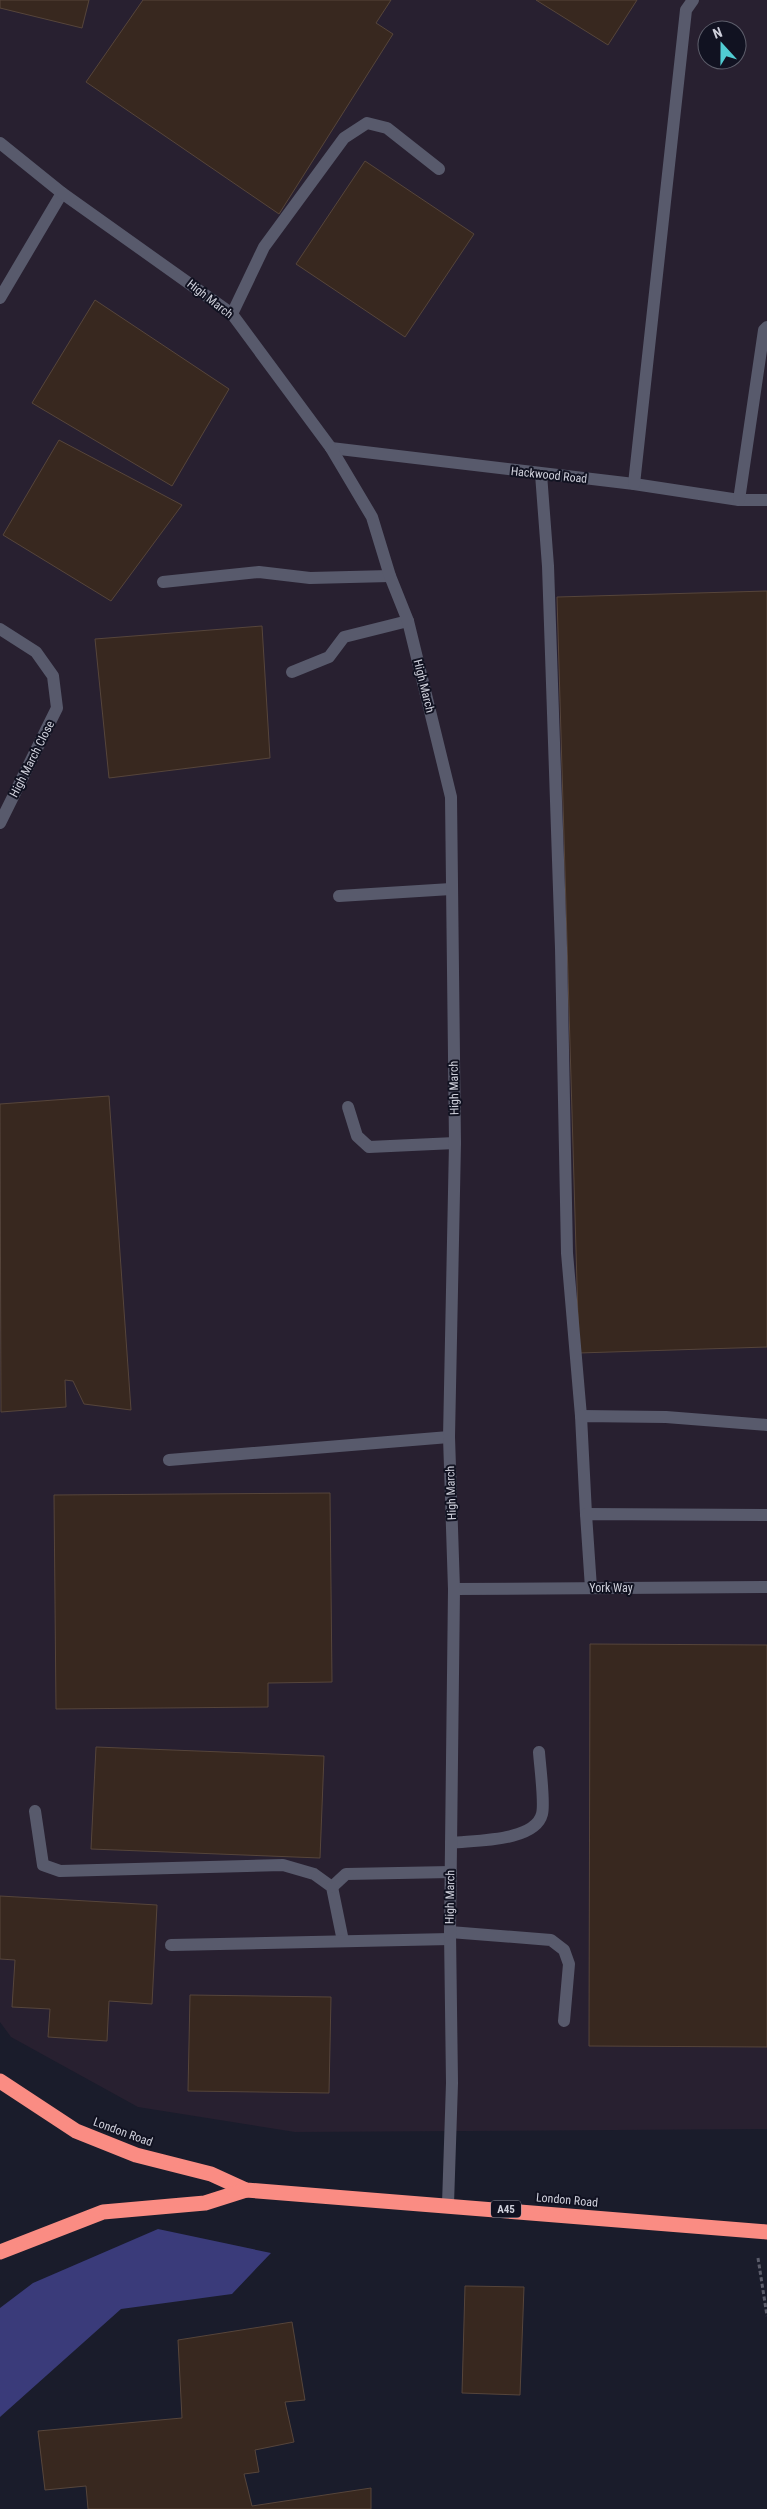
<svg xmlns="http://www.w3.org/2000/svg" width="767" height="2509" font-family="'Roboto Condensed',sans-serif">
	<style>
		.industrial { fill: #282030; fill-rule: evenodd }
		.forest { fill: #3a3b7a }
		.building { fill: #38281f; stroke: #56453b }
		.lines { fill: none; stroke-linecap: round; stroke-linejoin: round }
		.path { stroke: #5b5c6a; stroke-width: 3; stroke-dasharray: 4 2.5; stroke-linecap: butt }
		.lane { stroke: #585a6c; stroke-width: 12 }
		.street { stroke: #585a6c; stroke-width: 12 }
		.highway { stroke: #fa8c83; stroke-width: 15 }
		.labels { text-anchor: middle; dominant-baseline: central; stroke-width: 4; stroke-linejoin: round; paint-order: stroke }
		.shield { fill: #111221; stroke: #9697a3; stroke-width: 1 }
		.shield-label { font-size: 11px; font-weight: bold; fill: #cfd0db }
		.street-label { font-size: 12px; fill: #cfd0db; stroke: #111221 }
	</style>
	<rect width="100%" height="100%" fill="#1a1c2b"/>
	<!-- industrial -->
	<path class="industrial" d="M0,0H767V2129L295,2132L138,2107L11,2037L0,2022ZM707,30H737V60H707Z"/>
	<!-- forest -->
	<path class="forest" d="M158,2229L271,2253L232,2294L121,2309L0,2417V2308L33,2283Z"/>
	<!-- building -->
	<g class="building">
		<path d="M0,0H89L82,28L0,8Z"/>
		<path d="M143,0H391L376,23L393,34L279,214L86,82Z"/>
		<path d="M536,0H637L608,45Z"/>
		<path d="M365,161L474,234L405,337L296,264Z"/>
		<path d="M95,300L229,389L172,486L32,403Z"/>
		<path d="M59,440L182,505L111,601L3,535Z"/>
		<path d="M767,591V1347L579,1353L557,597Z"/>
		<path d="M262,626L270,758L109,778L95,639Z"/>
		<path d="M109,1096L131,1410L84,1404L73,1381L65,1380L66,1407L1,1412L0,1104Z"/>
		<path d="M330,1493L332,1682L268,1683V1707L56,1709L54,1495Z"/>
		<path d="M590,1644L767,1645V2047L589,2046Z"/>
		<path d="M96,1747L324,1756L320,1858L91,1849Z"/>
		<path d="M0,1896L157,1905L152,2004L109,2001L107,2041L48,2037L50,2009L12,2007L15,1960L0,1959Z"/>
		<path d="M190,1995L331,1997L329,2093L188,2091Z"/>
		<path d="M465,2286L524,2287L520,2395L462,2393Z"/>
		<path d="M292,2322L305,2400L285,2402L294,2442L255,2450L259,2472L244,2474L252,2506L371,2488V2509H88L86,2486L45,2490L38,2431L182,2418L178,2340Z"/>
	</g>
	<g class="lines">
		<!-- path -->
		<path class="path" d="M758,2258L767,2316"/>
		<!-- lane -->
		<g class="lane">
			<path d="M0,298L62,193"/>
			<path d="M232,314L264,247L344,138L367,123L387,128L439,169"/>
			<path d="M331,448L634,484L739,500H767"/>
			<path d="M541,474L548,566L561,948L567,1253L581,1416"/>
			<path d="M634,484L686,10L693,0"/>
			<path d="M739,500L764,330L767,327"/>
			<path d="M163,582L259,572L310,578L390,576"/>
			<path d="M0,629L36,652L53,676L57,708L0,823"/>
			<path d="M292,672L329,657L344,637L408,621"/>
			<path d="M339,896L451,889"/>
			<path d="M348,1107L357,1136L369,1147L455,1143"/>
			<path d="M169,1460L449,1437"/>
			<path d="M586,1514L581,1416L666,1417L767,1425"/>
			<path d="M591,1588L586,1514L767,1515"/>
			<path d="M454,1589L767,1587"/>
			<path d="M35,1811L43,1865L60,1871L283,1865L314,1874L332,1887L343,1941"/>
			<path d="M451,1843C474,1840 535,1842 542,1814C545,1803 540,1767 539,1752"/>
			<path d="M332,1887L346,1874L451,1872"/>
			<path d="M450,1932L551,1940L564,1950L569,1964L564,2021"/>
			<path d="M171,1945L450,1939"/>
		</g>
		<!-- street -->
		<path class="street" d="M0,143L62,193L232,314L331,448L372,517L390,576L408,621L451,797L455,1143L449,1437L454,1589L450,1932L452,2083L448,2204"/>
		<!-- highway -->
		<g class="highway">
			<path d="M0,2081L76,2131L136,2155L211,2174L246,2190L767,2232"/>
			<path d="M0,2252L103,2212L205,2203L246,2190"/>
		</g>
	</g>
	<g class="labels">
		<!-- shield labels -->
		<rect class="shield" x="491" y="2200.5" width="30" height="17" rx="4"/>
		<g class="shield-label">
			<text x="506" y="2209">A45</text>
		</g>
		<!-- street labels -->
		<g class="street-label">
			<text transform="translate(210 299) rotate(38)">High March</text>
			<text transform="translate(549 475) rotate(6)">Hackwood Road</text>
			<text transform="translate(424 686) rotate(76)">High March</text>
			<text transform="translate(32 759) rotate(-63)">High March Close</text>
			<text transform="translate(454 1088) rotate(-91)">High March</text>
			<text transform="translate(451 1493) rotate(-92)">High March</text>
			<text x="611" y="1588">York Way</text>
			<text transform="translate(450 1897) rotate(-89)">High March</text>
			<text transform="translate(123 2132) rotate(20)">London Road</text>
			<text transform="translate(567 2200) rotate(5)">London Road</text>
		</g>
	</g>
	<!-- north arrow -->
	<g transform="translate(722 45) rotate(339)"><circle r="24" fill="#111221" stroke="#5d5e6b"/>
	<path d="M0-4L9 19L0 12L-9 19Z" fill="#51ccd2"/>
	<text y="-8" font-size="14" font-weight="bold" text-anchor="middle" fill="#cfd0db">N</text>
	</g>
</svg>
